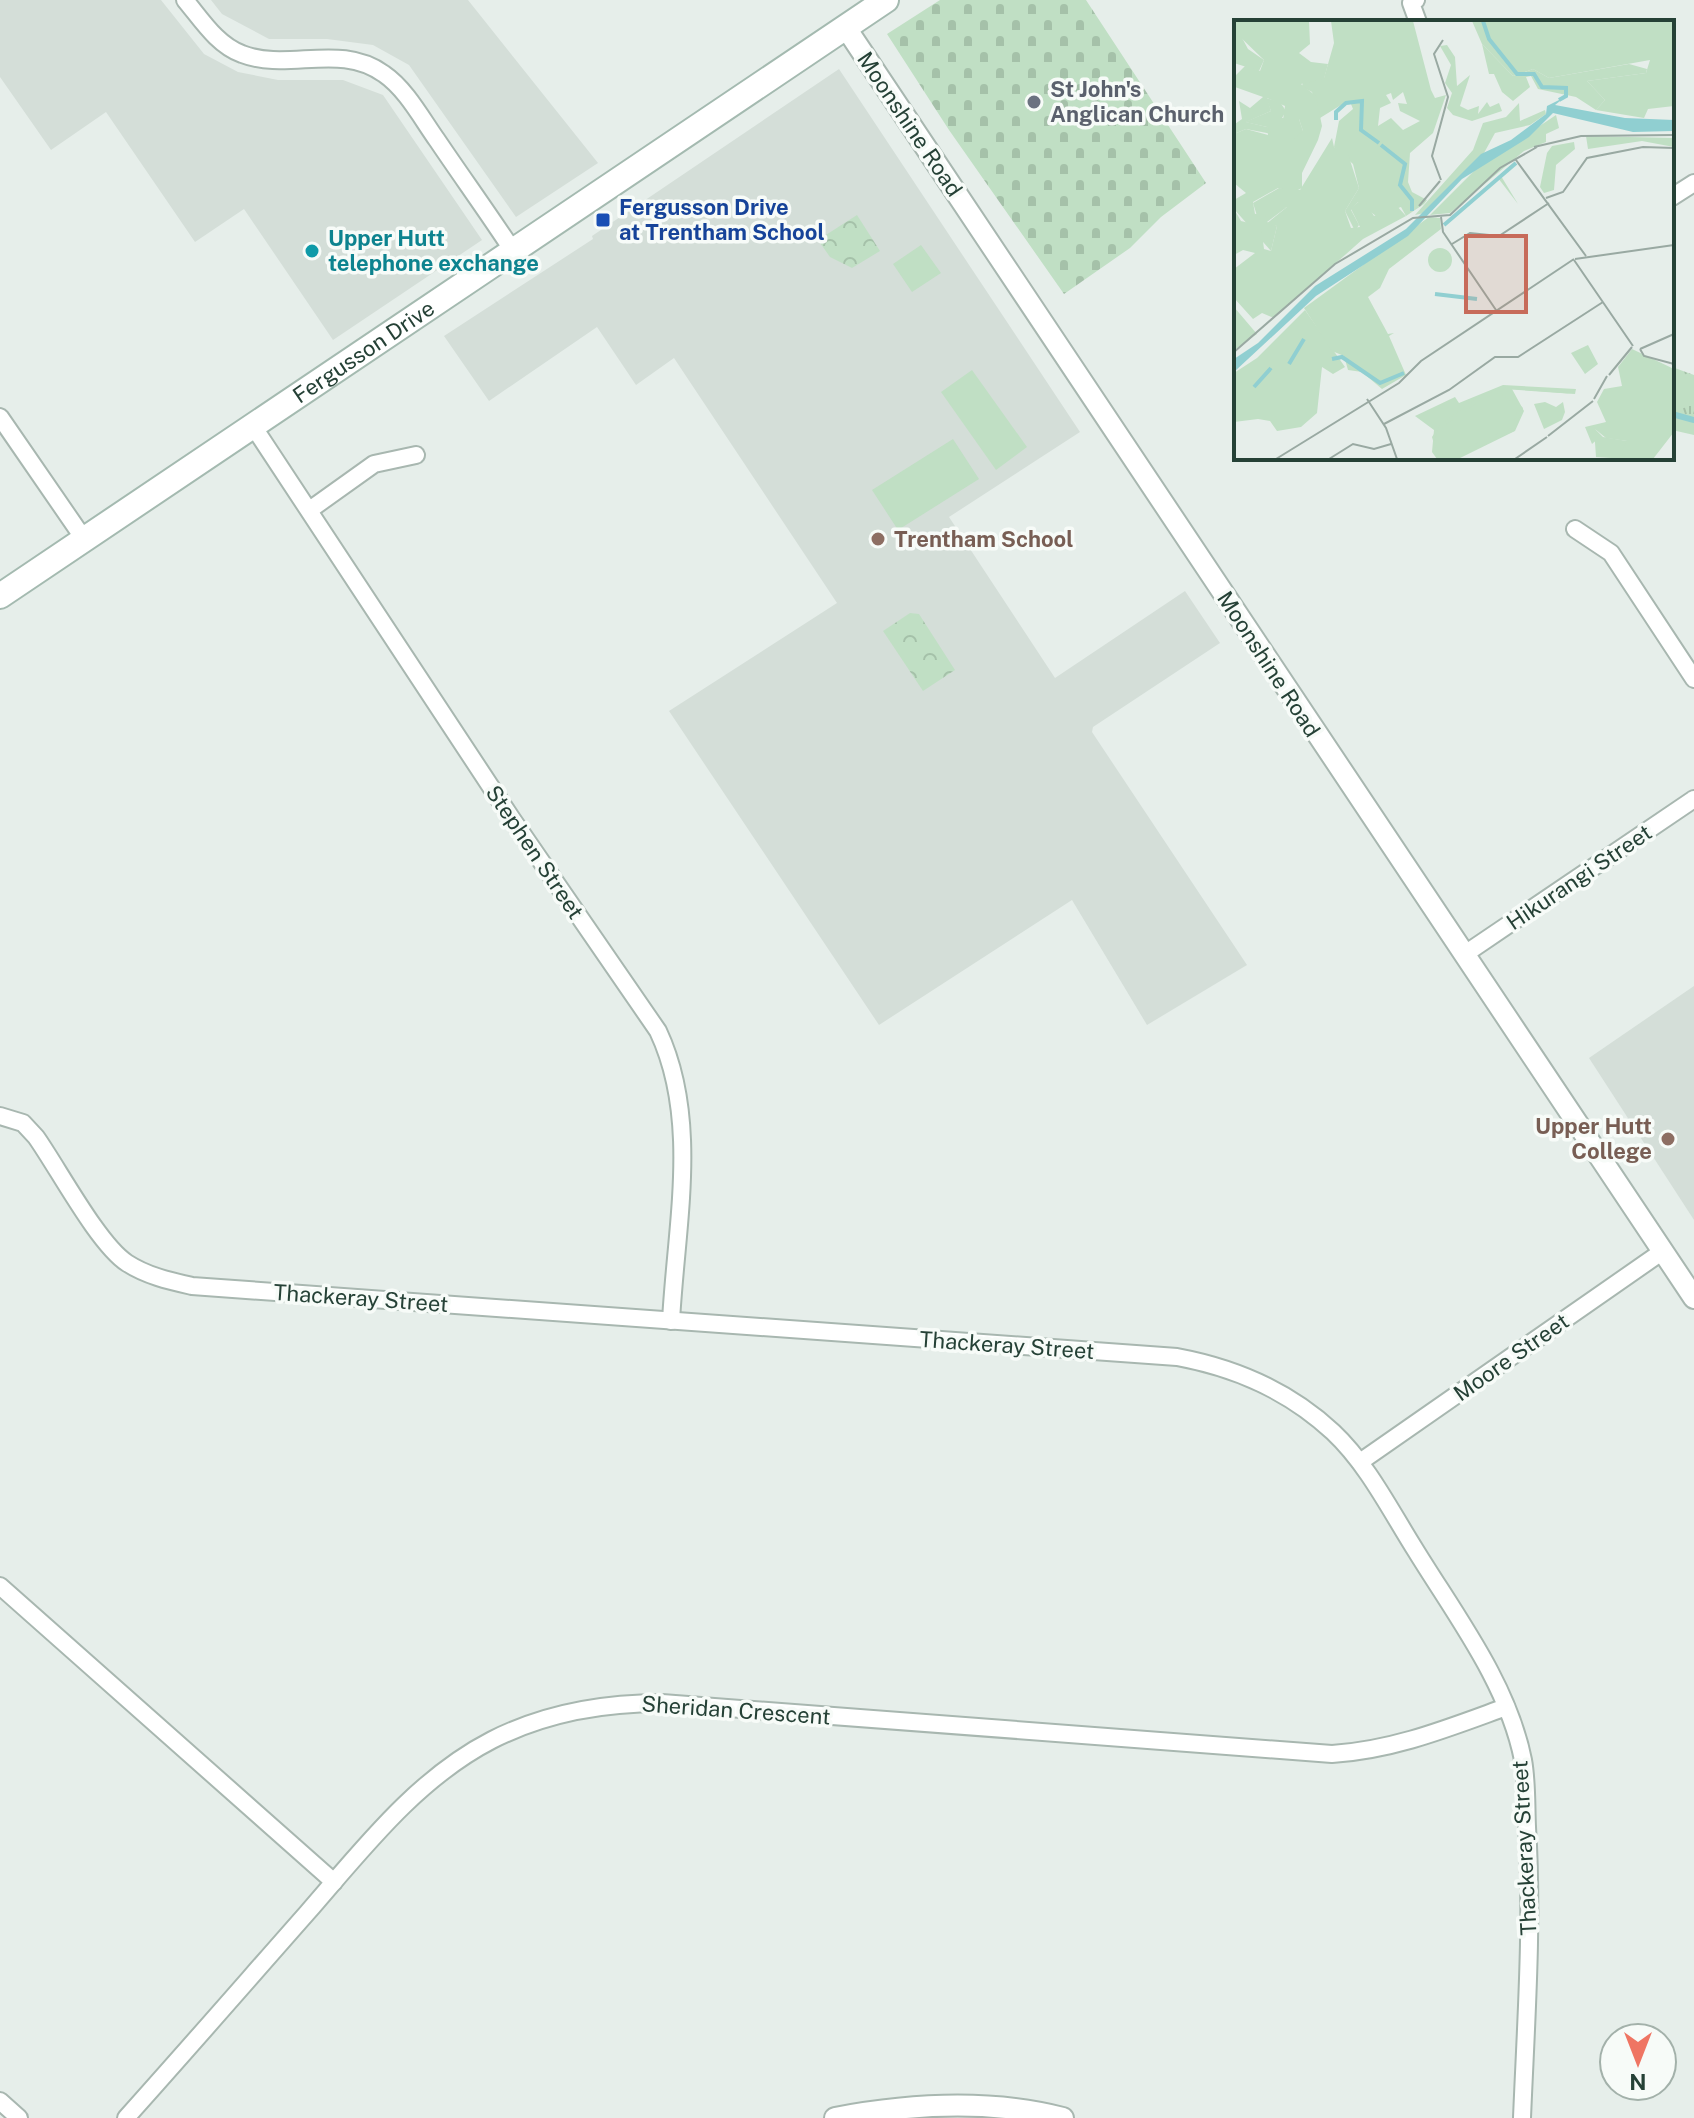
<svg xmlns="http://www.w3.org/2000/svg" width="1694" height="2118" font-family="'Public Sans',sans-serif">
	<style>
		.built { fill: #d4ded8 }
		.grass { fill: url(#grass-tufts) }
		.forest { fill: url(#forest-crowns) }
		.cemetery { fill: url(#cemetery-stones) }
		.pitch { fill: #c0dfc4 }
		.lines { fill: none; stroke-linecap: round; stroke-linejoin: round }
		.stream { stroke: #90cfd1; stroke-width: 6 }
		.minor-casing { stroke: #a8b7b0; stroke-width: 20 }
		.tertiary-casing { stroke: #a8b7b0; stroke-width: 24 }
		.secondary-casing { stroke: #a4bab0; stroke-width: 28 }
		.minor { stroke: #fff; stroke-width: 16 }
		.tertiary { stroke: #fff; stroke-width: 20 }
		.secondary { stroke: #fff; stroke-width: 24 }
		.worship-dot { fill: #6b7280; stroke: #f7fbf8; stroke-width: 3 }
		.transit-dot { fill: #1a4fb4; stroke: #f7fbf8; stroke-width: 3 }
		.culture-dot { fill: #0f9aa8; stroke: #f7fbf8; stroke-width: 3 }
		.education-dot { fill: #8d6e63; stroke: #f7fbf8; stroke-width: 3 }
		.labels { text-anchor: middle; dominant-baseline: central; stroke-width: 7; stroke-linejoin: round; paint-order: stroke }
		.worship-label { font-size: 22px; font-weight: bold; fill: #5b616d; stroke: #f7fbf8; text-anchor: start }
		.street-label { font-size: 22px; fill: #254136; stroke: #f7fbf8 }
		.transit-label { font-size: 22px; font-weight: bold; fill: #164399; stroke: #f7fbf8; text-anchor: start }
		.culture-label { font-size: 22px; font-weight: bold; fill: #0d838f; stroke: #f7fbf8; text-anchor: start }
		.education-label { font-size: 22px; font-weight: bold; fill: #785e54; stroke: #f7fbf8; text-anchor: start }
		.inset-river { fill: none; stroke: #90cfd1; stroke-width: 4 }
		.inset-road { fill: none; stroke: #99a9a2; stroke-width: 2 }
		.view { fill: #c76b5a; fill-opacity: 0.15; stroke: #c76b5a; stroke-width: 4 }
		.inset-edge { fill: none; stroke: #254136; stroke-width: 4 }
	</style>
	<defs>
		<pattern id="grass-tufts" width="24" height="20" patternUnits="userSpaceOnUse" patternTransform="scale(2)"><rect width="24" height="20" fill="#c0dfc4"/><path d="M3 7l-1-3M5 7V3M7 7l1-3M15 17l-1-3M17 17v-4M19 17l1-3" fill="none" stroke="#a5c1a9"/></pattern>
		<pattern id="forest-crowns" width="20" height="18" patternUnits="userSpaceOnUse" patternTransform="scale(2)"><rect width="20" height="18" fill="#c0dfc4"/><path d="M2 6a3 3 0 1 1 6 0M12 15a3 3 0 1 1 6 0" fill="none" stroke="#a5c1a9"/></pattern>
		<pattern id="cemetery-stones" width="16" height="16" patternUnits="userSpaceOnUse" patternTransform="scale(2)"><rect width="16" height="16" fill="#c0dfc4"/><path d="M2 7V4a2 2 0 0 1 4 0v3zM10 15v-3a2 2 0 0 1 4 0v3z" fill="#a5c1a9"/></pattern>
	</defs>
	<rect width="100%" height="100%" fill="#e6eeea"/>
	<!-- built -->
	<g class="built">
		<path d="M0,0H161L204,54L238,72L278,80H343L383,95L482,240L333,340L244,209L195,242L106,112L51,150L0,77Z"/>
		<path d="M211,0H468L598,163L516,217L409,65L373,45L327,39H269L222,14Z"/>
		<path d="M839,69L1080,432L949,517L1055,678L1185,591L1220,643L1093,727L1092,732L1247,965L1147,1025L1072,900L879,1025L669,711L837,603L674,358L636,385L597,327L489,401L444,336L593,239L592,236Z"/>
		<path d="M1694,986V1220L1589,1058Z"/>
	</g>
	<!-- grass -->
	<path class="grass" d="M1672,367L1694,375V435L1672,430Z"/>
	<!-- forest -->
	<g class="forest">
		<path d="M857,215L880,251L852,268L830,257L818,240Z"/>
		<path d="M910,613L919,614L955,670L923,691L883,631Z"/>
	</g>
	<!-- cemetery -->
	<path class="cemetery" d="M940,0H1086L1206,183L1161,217L1130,248L1064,294L949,130L887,34Z"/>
	<!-- pitch -->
	<g class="pitch">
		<path d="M921,245L941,273L912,292L893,264Z"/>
		<path d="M972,370L1027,447L996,470L941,392Z"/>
		<path d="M953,439L979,479L898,530L872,490Z"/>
	</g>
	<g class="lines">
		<!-- stream -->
		<path class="stream" d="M1672,414L1694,420"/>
		<defs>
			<g id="minor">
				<path d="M185,0C201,19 217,45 242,54C288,72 340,42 384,74C406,89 422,119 437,140C462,177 488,213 513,251"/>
				<path d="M1416,0L1411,3L1418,22"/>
				<path d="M1672,197L1694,183"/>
				<path d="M0,417L84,539"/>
				<path d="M253,426L512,819L658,1031C700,1120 676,1225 671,1321"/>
				<path d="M311,509L374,464L416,455"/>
				<path d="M1575,529L1611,553L1694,679"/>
				<path d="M1465,954L1694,799"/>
				<path d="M0,1116L23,1123L36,1137C58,1168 98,1244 127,1263C147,1276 170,1281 192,1286L1177,1357C1236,1368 1288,1390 1333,1432C1368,1465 1390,1510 1416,1551C1456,1616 1508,1684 1523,1760C1527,1782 1526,1805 1527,1827C1533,1924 1526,2021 1522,2118"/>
				<path d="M1360,1462L1663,1251"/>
				<path d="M0,1586L334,1882"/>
				<path d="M0,2101L19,2118"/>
				<path d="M126,2118C187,2050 247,1981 307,1913C362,1850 416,1779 492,1740C545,1713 604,1703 662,1703L1332,1754C1394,1750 1448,1728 1506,1707"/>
			</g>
			<g id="tertiary">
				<path d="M846,28L1694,1298"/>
				<path d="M835,2118C909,2104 989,2099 1063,2118"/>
			</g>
			<g id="secondary">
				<path id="s1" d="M0,596L886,0"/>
			</g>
		</defs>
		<!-- minor casing -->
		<use href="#minor" class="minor-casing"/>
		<!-- tertiary casing -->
		<use href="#tertiary" class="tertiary-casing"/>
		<!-- secondary casing -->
		<use href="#secondary" class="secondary-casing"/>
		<!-- minor -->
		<use href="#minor" class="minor"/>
		<!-- tertiary -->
		<use href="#tertiary" class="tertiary"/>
		<!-- secondary -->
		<use href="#secondary" class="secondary"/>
	</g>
	<!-- markers -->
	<circle class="worship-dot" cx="1034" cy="102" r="8"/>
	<rect class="transit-dot" x="595" y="212" width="16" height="16" rx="4"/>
	<circle class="culture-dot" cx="312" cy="251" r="8"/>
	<g class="education-dot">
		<circle cx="878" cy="539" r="8"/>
		<circle cx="1668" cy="1139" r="8"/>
	</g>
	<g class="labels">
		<!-- worship labels -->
		<g class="worship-label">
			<text x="1050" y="89">St John's<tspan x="1050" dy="25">Anglican Church</tspan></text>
		</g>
		<!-- street labels -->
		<g class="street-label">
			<text transform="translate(910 124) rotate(56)">Moonshine Road</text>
			<text stroke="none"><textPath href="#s1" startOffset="438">Fergusson Drive</textPath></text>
			<text transform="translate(1269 664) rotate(57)">Moonshine Road</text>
			<text transform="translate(535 852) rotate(56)">Stephen Street</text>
			<text transform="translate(1579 877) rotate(-34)">Hikurangi Street</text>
			<text transform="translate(361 1298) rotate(4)">Thackeray Street</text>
			<text transform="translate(1007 1345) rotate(4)">Thackeray Street</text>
			<text transform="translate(1511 1357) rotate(-35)">Moore Street</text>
			<text transform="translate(736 1710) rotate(4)">Sheridan Crescent</text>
			<text transform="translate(1524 1848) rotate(-93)">Thackeray Street</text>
		</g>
		<!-- transit labels -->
		<g class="transit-label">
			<text x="619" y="207">Fergusson Drive<tspan x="619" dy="25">at Trentham School</tspan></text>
		</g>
		<!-- culture labels -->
		<g class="culture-label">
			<text x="328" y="238">Upper Hutt<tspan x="328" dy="25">telephone exchange</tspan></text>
		</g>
		<!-- education labels -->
		<g class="education-label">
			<text x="894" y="539">Trentham School</text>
			<text x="1652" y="1126" text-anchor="end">Upper Hutt<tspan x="1652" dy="25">College</tspan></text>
		</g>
	</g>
	<!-- overview -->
	<g transform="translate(1234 20)">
		<rect width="440" height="440" fill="#e6eeea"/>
		<path d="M97,1H179L197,70L201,78L212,75L199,113L176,133L174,162L178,172L193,180L190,184L172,196L167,187L142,196L124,182L117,190L125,205L121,211L111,191L125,168L119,144L100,127L105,101L119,89L117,84L107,85L86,98L78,72L68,67L69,61L90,58L100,23ZM169,72L173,84L164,83L166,91L186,101L169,110L157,98L144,106L146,88L157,83L152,75L157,73L159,80ZM0,3L14,29L30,40L25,51L0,43ZM248,24L279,56L299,49L315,58L395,44L413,49L412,53L353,61L371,80L362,90L342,77L304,69L297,56L292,57L296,67L279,81L268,72L260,54H255ZM213,25L221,37L223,66L236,55L226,86L234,90L245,86L244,94L253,82L256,87L265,83L268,91L238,101L219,95L213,88L218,73L211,63L217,45L206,26ZM32,78L46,82L52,91L48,98L65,99L69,111L84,120L68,153V168L60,172L44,168L19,182L21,194L53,187L33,202L43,206L37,231L0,189V180L12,173L0,163V114L12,109L34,115L33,107L11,102L37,91ZM71,290L111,347L99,354L88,347L83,393L67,407L43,411L36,401L24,399L0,402V353L23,338ZM360,408L369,417L393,421L392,439L362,437Z" fill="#c0dfc4" fill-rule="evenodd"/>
		<path d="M0,1H75L76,24L65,33L77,42L94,44L90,59L67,64L82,76L88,106L84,120H59L69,111L65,99L49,100L51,86L33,78L37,91L12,102L33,107L38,114L12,109L0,114L1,104L8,99L5,81L16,88L29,77L1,67L0,57L12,45L26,51L30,40L1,12ZM238,1H440V86L414,89L410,98L362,90L371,80L353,61L412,53L416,40L315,58L299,49L279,56L248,24ZM285,83L286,101L311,90L312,94L296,105L261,113L250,133L190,193L181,195L239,130L249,103L272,97ZM322,95L325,108L312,114V122L290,131L216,193L196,195L242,149ZM352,116L440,118V127L408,121L354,129ZM98,118L100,127L114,134L125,168L111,191L117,208L126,207L117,189L124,182L132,183L140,196L162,185L172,196L129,219L40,298L28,293L19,299L0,278V249L21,233L9,230L0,235V189L7,201L27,206L30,229L37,231L43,206L32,204L53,187L24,199L19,183L45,168L66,170ZM340,122L341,129L322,145L320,170L310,173L306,167L313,133L318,126ZM281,141L267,156L284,184L264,158L209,208ZM195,197L206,198L207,209L155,249L146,268L134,277L154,314L160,313L155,316L172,355L148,369L128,352L114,350L110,336L98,331L70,288ZM194 240a12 12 0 1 1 24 0a12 12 0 1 1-24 0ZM0,287L23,314L0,330ZM354,325L364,344L351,354L337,333ZM398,329L440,349V412L419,439H392L387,432L393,421L372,418L361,409L366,417L358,424L351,407L372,402L363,382L370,369L388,366L384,347ZM269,365L342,369L341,374L278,369L290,391L281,411L224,439H203L198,432L200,410L181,396L221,377L225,383ZM311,382L322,387L329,382L331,392L328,400L310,409L300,384Z" fill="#c0dfc4"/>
		<path d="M278,366L341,374L270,369L289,388L280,411L216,439L202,431L198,417L206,405L247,375ZM266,373L284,386L279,407L219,434L205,431L200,421L204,410L250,378Z" fill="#c0dfc4" fill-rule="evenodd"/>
		<path d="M331,77L321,85L391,98L440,100V111L399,112L319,93L295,117L228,159L174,216L82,276L0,352V339L24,323L81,266L172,209L247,134L277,120L312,94L313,86Z" fill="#90cfd1"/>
		<path class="inset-river" d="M249,1L255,19L283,54H300L308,67L332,68V76L325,80M102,100V92L112,83L128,81L127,110L145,123M147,125L171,144L166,165L178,180V191M210,205L282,143M201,274L243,279M98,339L108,337L146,363L170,353M55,344L70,319M20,367L37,348"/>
		<path class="inset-road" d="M300,127L347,116L440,115M282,140L352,236M207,160L198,136L214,77L200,34L209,20M312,178L329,172L353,138L409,127L440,128M185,186L206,161M207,197L209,212L262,290M218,224L236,213L265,216L315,183M341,239L440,225M340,240L399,326M406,329L410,336L440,344M406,329L440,314M0,332L101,244L179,198L216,195L266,148L303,127M375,355L398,327M133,379L152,408L163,439M360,379L373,356M150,404L215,370L261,337H284L369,282M314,416L359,381M42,439L165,363L187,341L340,239M95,439L119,424L140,429L157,424M281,439L313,417"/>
		<path class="view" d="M232,216H292V292H232Z"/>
		<rect width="440" height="440" class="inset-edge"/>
	</g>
	<!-- north arrow -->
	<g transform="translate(1638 2062) rotate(180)"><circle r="38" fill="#f7fbf8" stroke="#a3b1aa" stroke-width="2"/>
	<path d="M0-6L14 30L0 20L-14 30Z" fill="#ef7563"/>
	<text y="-12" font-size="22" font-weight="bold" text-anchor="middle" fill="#254136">N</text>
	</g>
</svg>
